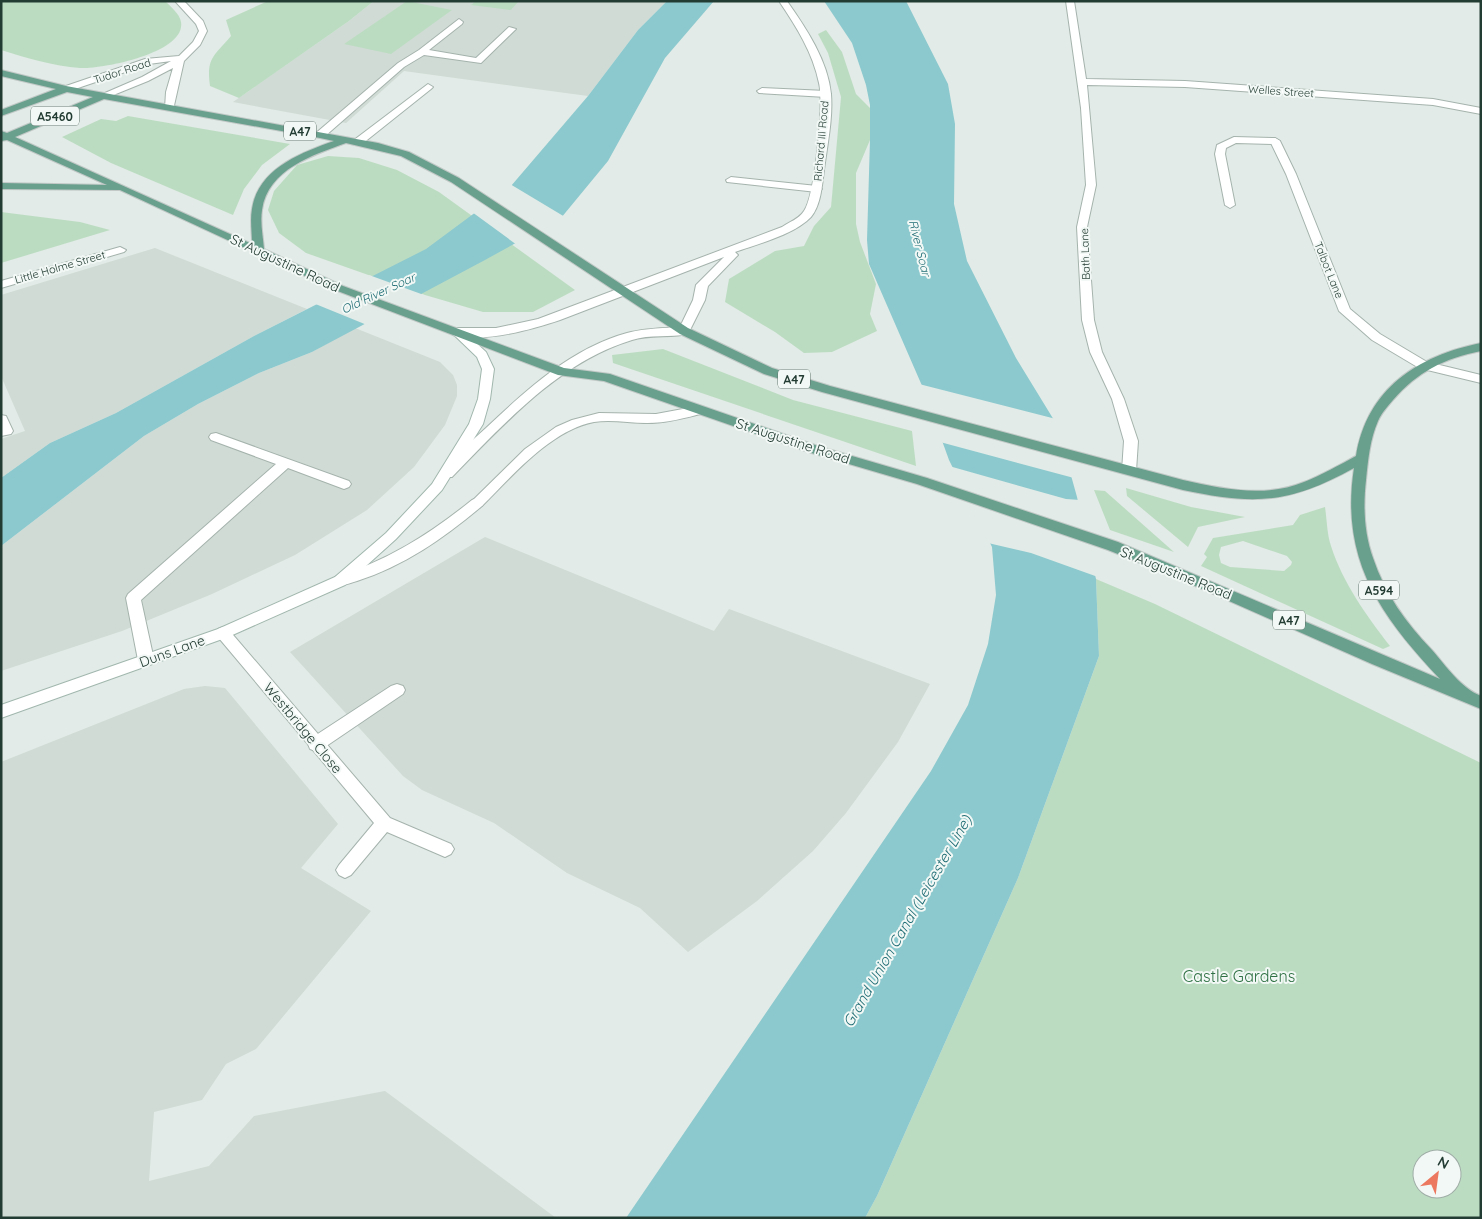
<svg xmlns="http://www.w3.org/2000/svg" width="1482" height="1219" font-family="Quicksand,sans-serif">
  <rect width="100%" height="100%" fill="#e2ebe7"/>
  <path fill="#d0dbd5" d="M374,1H667L638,30L588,96L404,71L346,123L233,102L349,21Z
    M155,248L307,309L254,336L116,413L50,443L1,478V439L25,431L1,376V295Z
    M355,328L440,362L453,375L457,385V396L445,425L414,467L367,510L295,555L212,594L122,631L1,671V546L144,436L198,404L259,373L312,352Z
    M485,537L714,631L729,609L930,684L898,742L846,813L813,851L757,901L688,952L640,908L567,873L494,823L422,790L403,776L290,652Z
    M205,686L225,688L338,824L301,868L371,911L256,1049L226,1064L202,1100L154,1112L149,1181L209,1166L254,1116L385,1091L556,1218H1V762L184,689Z"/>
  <path fill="#bcdcc2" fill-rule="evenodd" d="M1,1H165C170,6 180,14 181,22C186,53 102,69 80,68C53,66 27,58 1,50Z
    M268,1H374L349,21L239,98L210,86C206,58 214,56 231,36L226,20Z
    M407,1L452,10L391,54L344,44Z
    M476,1H519L511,10L471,5Z
    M826,30L842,52L856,94L870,108V140L856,173V224L860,242L876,284L870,314L877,331L832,352L804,353L775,332L725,302L729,279L775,251L804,246L814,226L831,207L841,97L828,53L818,34Z
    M128,116L290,144L262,165L244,189L233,215L111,163L62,137L101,119L116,121Z
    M328,156L359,158L397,170L439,192L575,290L533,312H483L425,295L306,253L279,233L268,210L274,191L297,165Z
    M1,212L80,222L110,230L1,263Z
    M663,349L793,400L912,431L916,466L613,363L612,355Z
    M1126,488L1191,507L1245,517L1198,527L1188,547L1127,496Z
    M1094,490L1105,491L1174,552L1110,530Z
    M1325,507C1327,520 1327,534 1331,546C1343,583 1366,615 1390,646L1383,649L1201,566L1207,557L1204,554L1213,538L1293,525L1300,515ZM1243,541L1287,556L1292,562L1291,565L1284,571L1230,567L1221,563L1219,555L1221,547Z
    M1096,579L1155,604L1481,763V1218H865L877,1196L1018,878L1099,656ZM1422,1159H1452V1189H1422Z"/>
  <path fill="#8cc9ce" d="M667,1H714L665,58L608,161L561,218L485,260L312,352L259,373L198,404L144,436L1,546V478L50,443L116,413L254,336L426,249L511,186L588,96L638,30Z
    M824,1H906L948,84L955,124L954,204L967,261L1016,358L1057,425L1077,497L1096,579L1099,656L1018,878L877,1196L865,1218H626L931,771L968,705L988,644L996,595L992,547L949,460L923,388L869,264L867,240L870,140V105L866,85L852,43Z"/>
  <path fill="#e2ebe7" d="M510,184L565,217L517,245L472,212Z
    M369,275L424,295L367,325L313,303Z
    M919,384L1056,419L1074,478L940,442Z
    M949,466L1066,499L1080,500L1098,577L1031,553L988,543Z"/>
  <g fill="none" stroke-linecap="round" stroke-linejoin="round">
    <defs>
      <path id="lane" d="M459,19L463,22L462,24L429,50L476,58L509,27L516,29L481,63L424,55L404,67L324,137H316V133L398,63L419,50Z
        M428,84L433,87L431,89L362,144H354V140Z
        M762,88L826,91L831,94L826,97L759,93L757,91Z
        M1234,137L1275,138L1280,141L1275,144L1236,143L1226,148L1225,154L1235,205L1230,208L1225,205L1215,154L1217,145Z
        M731,177L817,186L822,189L817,192L727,182L726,180Z
        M684,327L688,328L690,331L688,334C670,338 650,334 632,340C559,362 503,425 452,477H442L440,474C451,457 471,442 486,428C526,390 572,348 627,333C646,328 665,328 684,327Z
        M1423,361L1481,375V383L1419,368L1417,365Z
        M699,406L704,407L705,410L704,413C686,418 666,423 647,423C629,423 611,419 594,422C551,430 511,477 482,506H472L470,503L525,449L556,427L572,420L599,413L656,414Z
        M216,433L349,481L351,484L349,487L344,489L288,468L141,600L154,660L151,664L146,666L141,664L138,660L126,598L128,594L276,464L211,440L209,437L211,434Z
        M397,684L403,686L405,690L403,694L322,749L316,751L310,749L308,744L310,739L391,686Z"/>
      <path id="street" d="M175,1H184L203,21L207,31L200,45L184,61L173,110H167L165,108L166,92L173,68L148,81L106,98L103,99L98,96L142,77L171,61L149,64L69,91H63V87L145,59L179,56L193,42L199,31L196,24Z
        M779,1H787C806,28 828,61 831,94C833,119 827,146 824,170C822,185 821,205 811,217C794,235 757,244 735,252L738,255L736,257L708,286L705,300L688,334L684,335L678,331L693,300L696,285L724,257L560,320C530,330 485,343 453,335L451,332L453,329L457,328H496L538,319L782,227C789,222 799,219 804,211C815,196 824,103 819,83C813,53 796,26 779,1Z
        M1066,1H1074L1086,79L1185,81L1433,99L1481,108V114L1433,105L1185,87L1087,85L1096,185L1087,227L1094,320L1102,352L1124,399L1138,441L1136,471L1134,474H1124L1122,471L1124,441L1112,399L1090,352L1082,320L1077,227L1086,185L1081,108Z
        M1275,138L1280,141L1296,174L1350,309L1380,334L1427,362L1429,365L1427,368H1419L1372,340L1339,311L1286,174L1270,141Z
        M120,247L126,250L124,252L1,288V281Z
        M1,415L6,416L13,431L11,434L1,436Z
        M477,498L482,500L484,503L482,506C444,538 404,566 357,581C349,583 342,587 335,585L333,581L335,577C387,561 430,534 472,500Z
        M223,627L228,629L390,818L451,844L454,849L451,854L445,857L387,832L351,875L345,878L339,875L336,870L339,865L374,823L218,637L215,633L218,629Z"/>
      <path id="secondary" d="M457,328L461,329L486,352L494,369L490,399L483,424L442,490L396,539L345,585L228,637L1,718V705L218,629L335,577L386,533L432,484L469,424L478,399L482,369L477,357L451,332Z"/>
      <path id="primary" d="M1,70L66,86L378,143L409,152L459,178L688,328L772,368L830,386L1183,480C1223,489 1265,498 1304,482C1322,475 1339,465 1356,456C1367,389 1417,356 1481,343V351C1445,358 1417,372 1393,400C1388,406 1382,412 1378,421C1370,439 1368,460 1366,480C1363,506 1364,533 1373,558C1385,594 1406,623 1432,650C1446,666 1461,688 1481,696V709L1372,664L1177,578L1108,550L917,484L808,452L604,381L558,375L335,290L120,190L1,189V183L107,185L7,140L1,141V131L7,133L93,97L67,92L1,116V110L56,89L1,76ZM104,99L320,138L334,141C300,153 258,169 252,209C250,220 252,232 252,244L15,137ZM346,143L401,156L451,182L680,334L764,374L822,392L1183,490C1255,505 1289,504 1354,468C1340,560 1380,615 1440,679L1118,542L927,478L818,446L610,374L564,368L343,286L264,249C263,236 260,223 262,210C268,169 313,155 346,143Z"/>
    </defs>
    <use href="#lane" stroke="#a5b3ad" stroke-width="2"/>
    <use href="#street" stroke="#a5b3ad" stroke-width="2"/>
    <use href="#secondary" stroke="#a1b7ae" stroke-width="2"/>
    <use href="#primary" stroke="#c1c8c6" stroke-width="2"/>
    <use href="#lane" fill="#fff" fill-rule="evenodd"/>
    <use href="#street" fill="#fff" fill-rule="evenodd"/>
    <use href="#secondary" fill="#fff" fill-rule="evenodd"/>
    <use href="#primary" fill="#689f8d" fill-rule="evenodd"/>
  </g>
  <g text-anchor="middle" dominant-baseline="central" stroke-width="4" stroke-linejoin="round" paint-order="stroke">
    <g font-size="11" fill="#233c33" stroke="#f2f8f5">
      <text transform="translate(122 71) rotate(-18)">Tudor Road</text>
      <text transform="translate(1281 91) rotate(4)">Welles Street</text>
      <text transform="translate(821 141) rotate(-85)">Richard III Road</text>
      <text transform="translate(1085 254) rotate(-92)">Bath Lane</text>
      <text transform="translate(60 267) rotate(-16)">Little Holme Street</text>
      <text transform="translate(1329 270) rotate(68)">Talbot Lane</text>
    </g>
    <g fill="#f2f8f5" stroke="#61746d" stroke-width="1">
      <rect x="31" y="106.5" width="48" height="19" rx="4"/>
      <rect x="284" y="121.5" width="32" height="19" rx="4"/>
      <rect x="778" y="369.5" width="32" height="19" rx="4"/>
      <rect x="1359" y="580.5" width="40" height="19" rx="4"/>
      <rect x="1273" y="610.5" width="32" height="19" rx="4"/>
    </g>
    <g font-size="12" font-weight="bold" fill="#233c33">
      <text x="55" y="116">A5460</text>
      <text x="300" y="131">A47</text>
      <text x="794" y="379">A47</text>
      <text x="1379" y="590">A594</text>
      <text x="1289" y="620">A47</text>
    </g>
    <g font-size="12" font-style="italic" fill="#1f6d75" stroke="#f2f8f5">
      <text transform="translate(920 248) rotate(76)">River Soar</text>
      <text transform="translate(378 293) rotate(-25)">Old River Soar</text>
    </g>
    <g font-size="14" fill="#233c33" stroke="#f2f8f5">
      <text transform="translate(285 263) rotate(25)">St Augustine Road</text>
      <text transform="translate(793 441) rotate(18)">St Augustine Road</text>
      <text transform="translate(1176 573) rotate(22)">St Augustine Road</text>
      <text transform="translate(172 651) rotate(-20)">Duns Lane</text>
      <text transform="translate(303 728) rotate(50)">Westbridge Close</text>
    </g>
    <g font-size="15" font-style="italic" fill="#1f6d75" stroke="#f2f8f5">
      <text transform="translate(907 921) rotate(-60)">Grand Union Canal (Leicester Line)</text>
    </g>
    <g font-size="16" fill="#2f7144" stroke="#f2f8f5">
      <text x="1239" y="976">Castle Gardens</text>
    </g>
  </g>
  <rect width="1482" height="1219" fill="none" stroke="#233c33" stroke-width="5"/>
  <g transform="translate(1437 1174) rotate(29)"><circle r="24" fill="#f2f8f5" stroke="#9fada7"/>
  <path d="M0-4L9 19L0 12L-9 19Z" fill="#ec7860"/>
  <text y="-8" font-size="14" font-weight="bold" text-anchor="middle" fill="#233c33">N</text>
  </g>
</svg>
